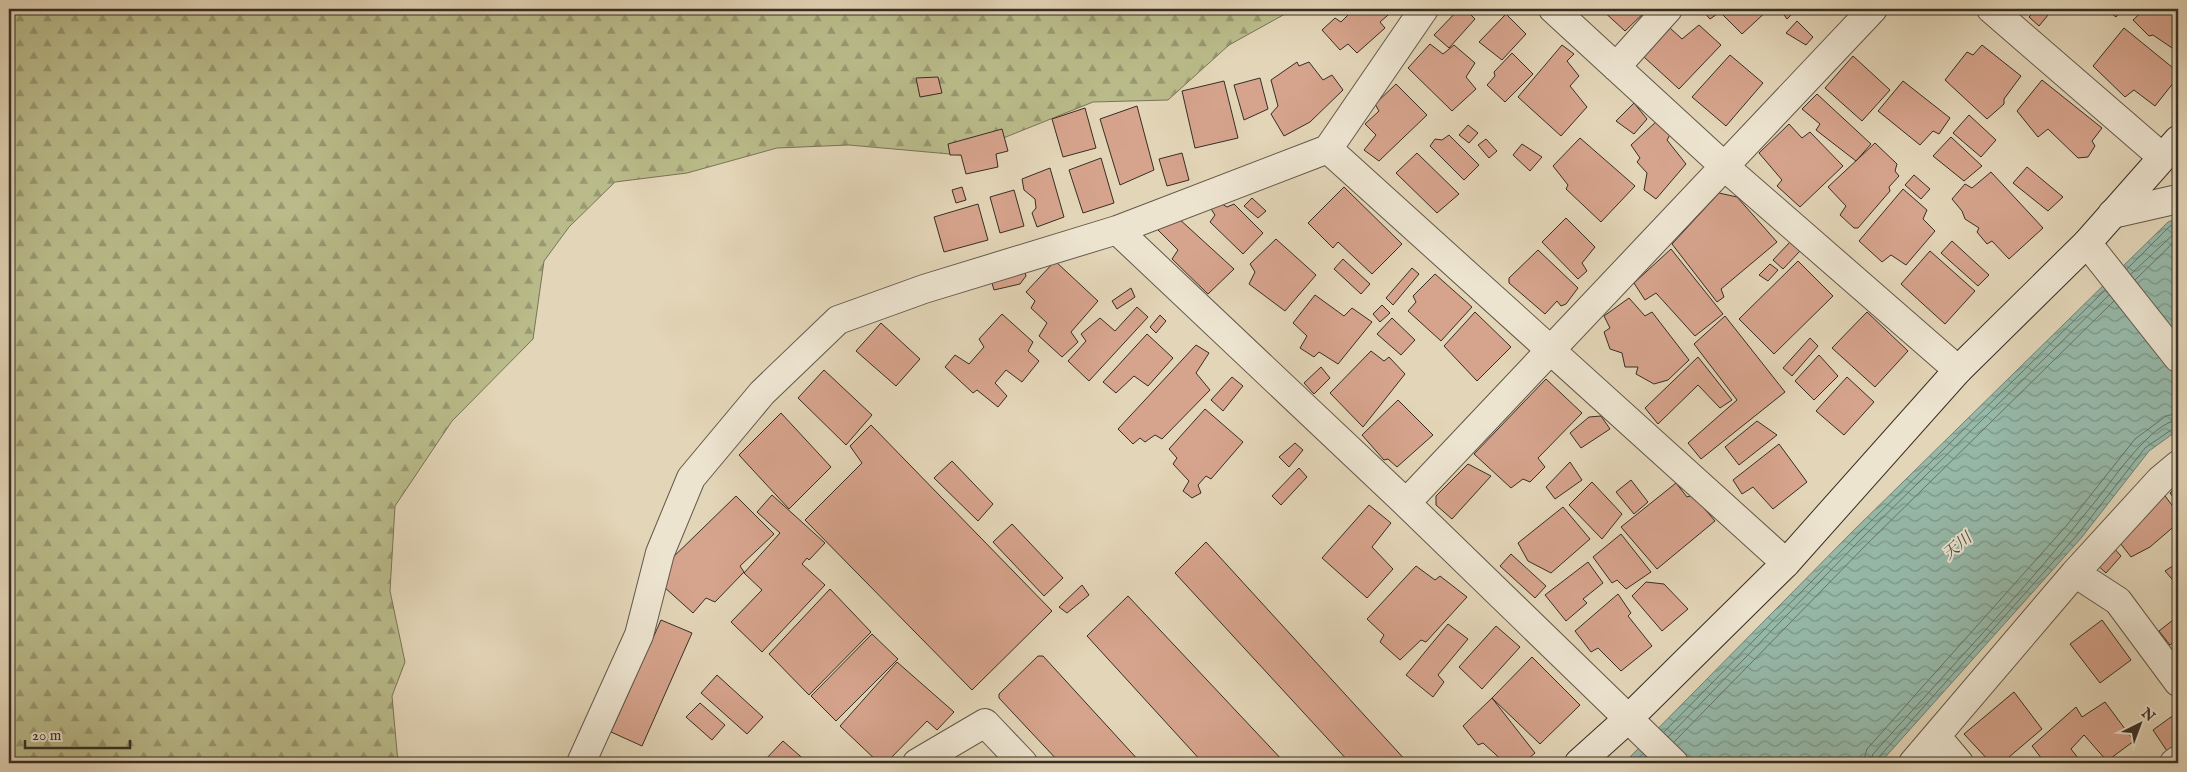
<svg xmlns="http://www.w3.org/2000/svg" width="2187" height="772" font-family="'IM FELL English','Noto Serif JP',serif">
  <defs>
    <pattern id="forest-firs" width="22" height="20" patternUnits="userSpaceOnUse" patternTransform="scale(1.25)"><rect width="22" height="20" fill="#babb8a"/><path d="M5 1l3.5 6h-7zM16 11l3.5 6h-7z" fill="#989871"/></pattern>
    <pattern id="water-waves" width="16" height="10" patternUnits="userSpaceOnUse" patternTransform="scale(1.25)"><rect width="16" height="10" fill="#96b9a9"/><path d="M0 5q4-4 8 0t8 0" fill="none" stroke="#7b9789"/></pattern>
  </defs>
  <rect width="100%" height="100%" fill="#e3d5b7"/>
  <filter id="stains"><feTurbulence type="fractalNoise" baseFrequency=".004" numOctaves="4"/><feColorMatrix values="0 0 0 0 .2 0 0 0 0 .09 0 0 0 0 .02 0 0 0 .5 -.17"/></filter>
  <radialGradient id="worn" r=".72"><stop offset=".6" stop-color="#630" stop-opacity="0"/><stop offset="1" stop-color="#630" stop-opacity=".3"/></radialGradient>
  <path fill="url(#forest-firs)" stroke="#787458" d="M9,9H1294L1229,45L1168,100L1093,102L961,155L849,145L777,148L687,173L615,182L569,227L544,261L533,339L452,421L395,506L390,591L405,662L392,696L398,763H9Z"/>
  <path fill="url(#water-waves)" stroke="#708174" d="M2178,218V430L2149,451L2082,537L1880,763H1624L1852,532L2168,222Z"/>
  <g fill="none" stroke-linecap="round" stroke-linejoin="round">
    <path stroke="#667467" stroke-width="1" d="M2127,269L2170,226L2178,223
      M2131,274L2178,230
      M2135,280L2178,238
      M1664,732L1856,536L2105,290
      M1668,737L1860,540L2109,295
      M1674,742L1865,546L2114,301
      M1863,763L1867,749L2067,525L2135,439L2166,416L2178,413
      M1870,763L1873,754C1949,669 2028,587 2098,498C2114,478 2152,422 2178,420
      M1876,763L1878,758L2078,534L2145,448L2174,428L2178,427"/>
  </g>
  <path fill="#d6a38c" stroke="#372e25" d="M1354,9H1395L1380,22L1385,28L1357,53L1348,44L1340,50L1322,30L1335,18L1341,22Z
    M1459,9H1465L1475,19L1449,48L1434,35Z
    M1601,9H1648L1625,31Z
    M1701,9H1769L1742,34L1720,12L1710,19Z
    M1780,9H1797L1787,19Z
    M2037,9H2053L2039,26L2029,17Z
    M2105,9H2123L2116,17Z
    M2145,9H2178V52L2153,35L2149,36L2133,20Z
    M1506,14L1526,34L1502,60L1479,42Z
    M1797,21L1813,37L1806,45L1786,33Z
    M1699,25L1721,45L1679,89L1644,57L1670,28L1682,39Z
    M2124,28L2178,72V77L2155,106L2134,90L2125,97L2093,66Z
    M1430,44L1443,54L1454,45L1475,63L1466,77L1476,89L1452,111L1408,68Z
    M1562,45L1574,54L1567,61L1579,76L1570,86L1587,107L1561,136L1518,97Z
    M1982,45L2021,76L2004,99V104L1987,119L1945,80L1967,52L1973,55Z
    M1512,53L1533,74L1505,102L1487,85L1495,76L1494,72Z
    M1730,55L1763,83L1726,126L1692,97Z
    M1853,56L1890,90L1862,121L1825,88Z
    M1297,62L1299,66L1309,62L1323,80L1332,75L1343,90L1310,122L1284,136L1271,114L1278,106L1271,80Z
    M938,77L942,93L920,97L916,78Z
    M1260,78L1268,109L1244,120L1234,85Z
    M2042,80L2102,128L2092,141L2095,146L2088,157L2078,158L2048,129L2038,137L2017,111Z
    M1224,81L1238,138L1195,148L1182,91Z
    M1903,81L1950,118L1939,134L1933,131L1920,145L1878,111Z
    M1396,84L1427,115L1379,161L1364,150L1376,135L1365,124L1379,111L1375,104Z
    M1817,94L1871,144L1856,161L1816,130L1820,124L1802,109Z
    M1634,103L1647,119L1634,134L1616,121Z
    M1137,106L1154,170L1120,185L1100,119Z
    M1085,108L1096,148L1063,157L1052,119Z
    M1969,115L1996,140L1981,157L1953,133Z
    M1657,121L1671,133L1667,140L1686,164L1656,199L1644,190L1647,173L1637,162L1640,158L1631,145Z
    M1789,124L1802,138L1810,132L1843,166L1800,207L1777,186L1782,180L1759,153Z
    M1468,125L1478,133L1469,143L1459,135Z
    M1002,129L1008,151L996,154L998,167L966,174L961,155H950L948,144Z
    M1449,135L1479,165L1464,180L1430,146L1435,139L1442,140Z
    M1951,137L1982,166L1964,181L1933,156Z
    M1580,138L1635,186L1601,222L1566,189L1568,185L1553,166Z
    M1486,139L1497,151L1489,158L1478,145Z
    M1875,143L1897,164L1895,171L1899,176L1889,187L1890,191L1858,228H1854L1840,215L1846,206L1828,187Z
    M1522,144L1542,157L1530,171L1513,155Z
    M1182,153L1189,180L1167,186L1159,159Z
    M1417,153L1459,194L1437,213L1396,173Z
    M1101,158L1114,203L1083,213L1069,170Z
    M2027,167L2063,197L2048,211L2013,183Z
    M1050,168L1064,217L1037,227L1032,213L1036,208L1035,199L1024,190L1022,179Z
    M1991,172L2043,228L2009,259L1992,241L1987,244L1977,232L1979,228L1965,219L1962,211L1952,199L1965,184L1972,188Z
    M1914,175L1930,189L1921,199L1905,185Z
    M962,187L966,200L956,203L952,190Z
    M1344,187L1402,244L1372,274L1338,242L1333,248L1308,223Z
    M1903,189L1927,210L1923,219L1935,231L1906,265L1891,255L1882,262L1859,241Z
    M1014,190L1024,226L1000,233L990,197Z
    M1719,193L1737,197L1777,242L1721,289L1724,297L1717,302L1672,244Z
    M1252,198L1266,211L1258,218L1244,206Z
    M1219,202L1227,207L1234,204L1263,233L1243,254L1210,222L1215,215L1211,209Z
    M978,204L988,240L944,252L934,217Z
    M1177,217L1234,269L1208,294L1172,259L1178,250L1156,228Z
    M1566,218L1595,247L1582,263L1587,271L1578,279L1542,242Z
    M1276,239L1316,275L1285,311L1249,284L1255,272L1250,264Z
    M1952,241L1989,275L1978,286L1941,253Z
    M1790,242L1800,251L1783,269L1773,260Z
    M1671,249L1723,314L1695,336L1656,293L1645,300L1634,283Z
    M1538,250L1578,288L1566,304L1561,306L1557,301L1545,314L1509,283V278Z
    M1930,251L1975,291L1945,324L1901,284Z
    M1343,259L1370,284L1361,294L1334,269Z
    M1055,261L1098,301L1071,332L1078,342L1062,357L1039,336L1047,323L1031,308L1035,301L1026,292Z
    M1798,261L1833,296L1774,354L1739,319Z
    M1770,264L1778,270L1768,281L1759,275Z
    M1023,266L1026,276L1020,284L994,290L990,276Z
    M1412,268L1419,274L1393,305L1386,298Z
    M1435,274L1472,307L1441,341L1408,311L1416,302L1413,296Z
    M1131,288L1135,297L1117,309L1112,301Z
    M1315,295L1344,316L1352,308L1372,322L1338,364L1319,352L1314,357L1300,348L1307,336L1293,323Z
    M1629,298L1645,316L1652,312L1689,360L1668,380L1654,384L1636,374L1638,367H1625L1622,353L1610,349L1604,332L1610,328L1604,316Z
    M1382,305L1390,313L1380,322L1373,314Z
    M1137,307L1148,317L1089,381L1068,361L1086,341L1081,334L1100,318L1115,331Z
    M1475,312L1511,347L1477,381L1444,346Z
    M1867,312L1908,351L1875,387L1832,348Z
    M1002,314L1033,342L1028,351L1039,361L1022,382L1006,370L995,383L1007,396L998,407L977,390L973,393L945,367L955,355L969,364L984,347L979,339Z
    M1160,315L1166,321L1156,333L1150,327Z
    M1725,316L1785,392L1701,459L1688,443L1737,400L1694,344Z
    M1392,318L1415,340L1401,355L1377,334Z
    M881,323L920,359L896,386L856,351Z
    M1147,334L1173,358L1148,386L1134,376L1116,393L1103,382Z
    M1810,338L1818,346L1792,376L1783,368Z
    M1196,345L1209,353L1196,373L1210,390L1162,439L1155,435L1145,442L1140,438L1133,444L1118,429Z
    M1371,351L1384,361L1389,357L1405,374L1363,427L1330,393Z
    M1819,355L1838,376L1814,400L1795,381Z
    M1698,357L1732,400L1720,408L1698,385L1658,424L1645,408Z
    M1321,367L1330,378L1314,394L1304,383Z
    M824,370L872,415L846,445L798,398Z
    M1232,377L1243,386L1223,411L1211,400Z
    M1847,377L1874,402L1844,435L1816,411Z
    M1546,379L1582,413L1538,458L1545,467L1530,482L1523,479L1511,488L1474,454Z
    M1398,400L1433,435L1397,467L1388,459L1384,460L1362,435Z
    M1205,409L1243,442L1211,479L1206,476L1198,485L1201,493L1192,498L1183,491L1189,481L1173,464L1177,458L1169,449Z
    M781,413L831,467L789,509L739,455Z
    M1601,416L1610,429L1581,448L1570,433L1589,417Z
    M1757,421L1777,435L1739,465L1725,447Z
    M871,425L1052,611L972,690L805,520L862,463L850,446Z
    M1295,443L1303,450L1289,467L1279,457Z
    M1779,444L1807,482L1773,509L1753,487L1742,494L1733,480Z
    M952,461L993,504L978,521L934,478Z
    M1570,462L1582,480L1555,499L1546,487Z
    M1468,464L1491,476L1452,519L1436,505V496Z
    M1299,468L1307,477L1281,505L1272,496Z
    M1631,480L1648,502L1634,514L1616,492Z
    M1592,482L1622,514L1602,539L1569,505Z
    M1676,483L1687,497L1693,495L1715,521L1657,569L1621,527Z
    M2178,486V504L2170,493Z
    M2162,492L2178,513V523L2150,547L2131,557L2120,543Z
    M772,495L825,543L809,560L807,558L802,564L825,585L762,652L731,622L762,590L744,573L780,533L757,512Z
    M736,496L774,534L740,566L744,572L715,602L706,598L693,613L663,586L666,564Z
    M1369,505L1391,523L1372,547L1393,569L1367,598L1322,558Z
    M1563,507L1590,539L1551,573L1528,561L1518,543Z
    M1012,524L1063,578L1044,596L993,542Z
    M1621,534L1651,572L1626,589L1617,580L1612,583L1593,557Z
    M1206,542L1408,763H1350L1175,573Z
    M2112,546L2121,556L2106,573L2095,563Z
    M1511,554L1546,586L1535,598L1500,566Z
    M1588,562L1603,583L1583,599L1587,603L1566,621L1545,595Z
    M2174,565L2178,571V586L2165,571Z
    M1416,566L1435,580L1440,576L1467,597L1426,642L1421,640L1400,660L1380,642L1384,635L1367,619Z
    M1646,582L1664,584L1688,609L1662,631L1632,596Z
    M1082,585L1089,595L1067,613L1059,607Z
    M830,589L871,632L809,695L769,654Z
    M1618,594L1631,613L1628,616L1652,646L1621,671L1598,648L1591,652L1575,631Z
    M1128,596L1285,763H1203L1087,636Z
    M2178,616V639L2170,645L2159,631Z
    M661,620L692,633L642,746L611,732Z
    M2102,620L2131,660L2100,683L2070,644Z
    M1448,624L1468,639L1438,675L1444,682L1433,697L1406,675Z
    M1496,626L1520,647L1482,689L1459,667Z
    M872,634L898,659L836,721L811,696Z
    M1038,656H1043L1141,763H1060L999,698V694Z
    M1532,657L1580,705L1540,744L1492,698Z
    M897,662L954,712L937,730L927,721L886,763H879L840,726Z
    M717,675L763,717L747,734L701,693Z
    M2014,692L2042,729L2002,763H1991L1964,734Z
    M1492,698L1535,753L1523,763H1505L1483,743L1478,745L1463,726Z
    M2105,702L2134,741L2107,761L2084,735L2071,749L2082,763H2045L2032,746L2076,707L2082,717Z
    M700,703L725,725L712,740L686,717Z
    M2178,712V751L2171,757L2153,730Z
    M783,741L808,763H766L764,761Z"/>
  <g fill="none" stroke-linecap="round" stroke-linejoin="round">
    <defs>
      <path id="street" d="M1553,9L1725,167L1958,370
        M1991,9L2162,157
        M1616,67L1668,9
        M1328,149L1786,563
        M2112,214L2178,199
        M1117,230L1406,503L1674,763
        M2087,243L2178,358
        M1406,503L1873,9
        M2075,573L2118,601L2178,682
        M1937,737L1959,763
        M581,763L639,635L660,553L691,478L762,393L838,320L924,289L1117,230L1328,149L1424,9
        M917,763L985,723L1023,763
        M1913,763L2075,573L2160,480L2178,465
        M2174,763L2178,760"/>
      <path id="secondary" d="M1579,763L1629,718L1786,563L1958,370L2087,243L2178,140"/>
    </defs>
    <use href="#street" stroke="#62584a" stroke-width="30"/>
    <use href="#secondary" stroke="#372e25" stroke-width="30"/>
    <use href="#street" stroke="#ede4d0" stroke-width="28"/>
    <use href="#secondary" stroke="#ede4d0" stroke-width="28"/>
  </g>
  <g text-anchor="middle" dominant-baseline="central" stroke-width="4" stroke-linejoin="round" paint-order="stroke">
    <g font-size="16" font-style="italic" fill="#4a4a3f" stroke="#ede4d0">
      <text transform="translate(1958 547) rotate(-40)">天川</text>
    </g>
  </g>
  <rect width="2187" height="772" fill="none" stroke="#e3d5b7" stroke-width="30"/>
  <rect x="10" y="10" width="2167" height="752" fill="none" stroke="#372e25" stroke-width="2.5"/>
  <rect x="15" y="15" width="2157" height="742" fill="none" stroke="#372e25"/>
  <g transform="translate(2140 724) rotate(42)" stroke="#ede4d0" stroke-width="4" paint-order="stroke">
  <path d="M0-4L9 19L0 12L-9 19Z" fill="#372e25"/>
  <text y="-8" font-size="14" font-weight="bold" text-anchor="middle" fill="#372e25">N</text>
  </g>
  <path d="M25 740v8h105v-8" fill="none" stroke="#372e25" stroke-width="2.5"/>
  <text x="32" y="740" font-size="15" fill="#372e25" stroke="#ede4d0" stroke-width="4" paint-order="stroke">20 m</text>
  <rect width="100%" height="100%" filter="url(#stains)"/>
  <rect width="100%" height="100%" fill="url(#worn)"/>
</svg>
